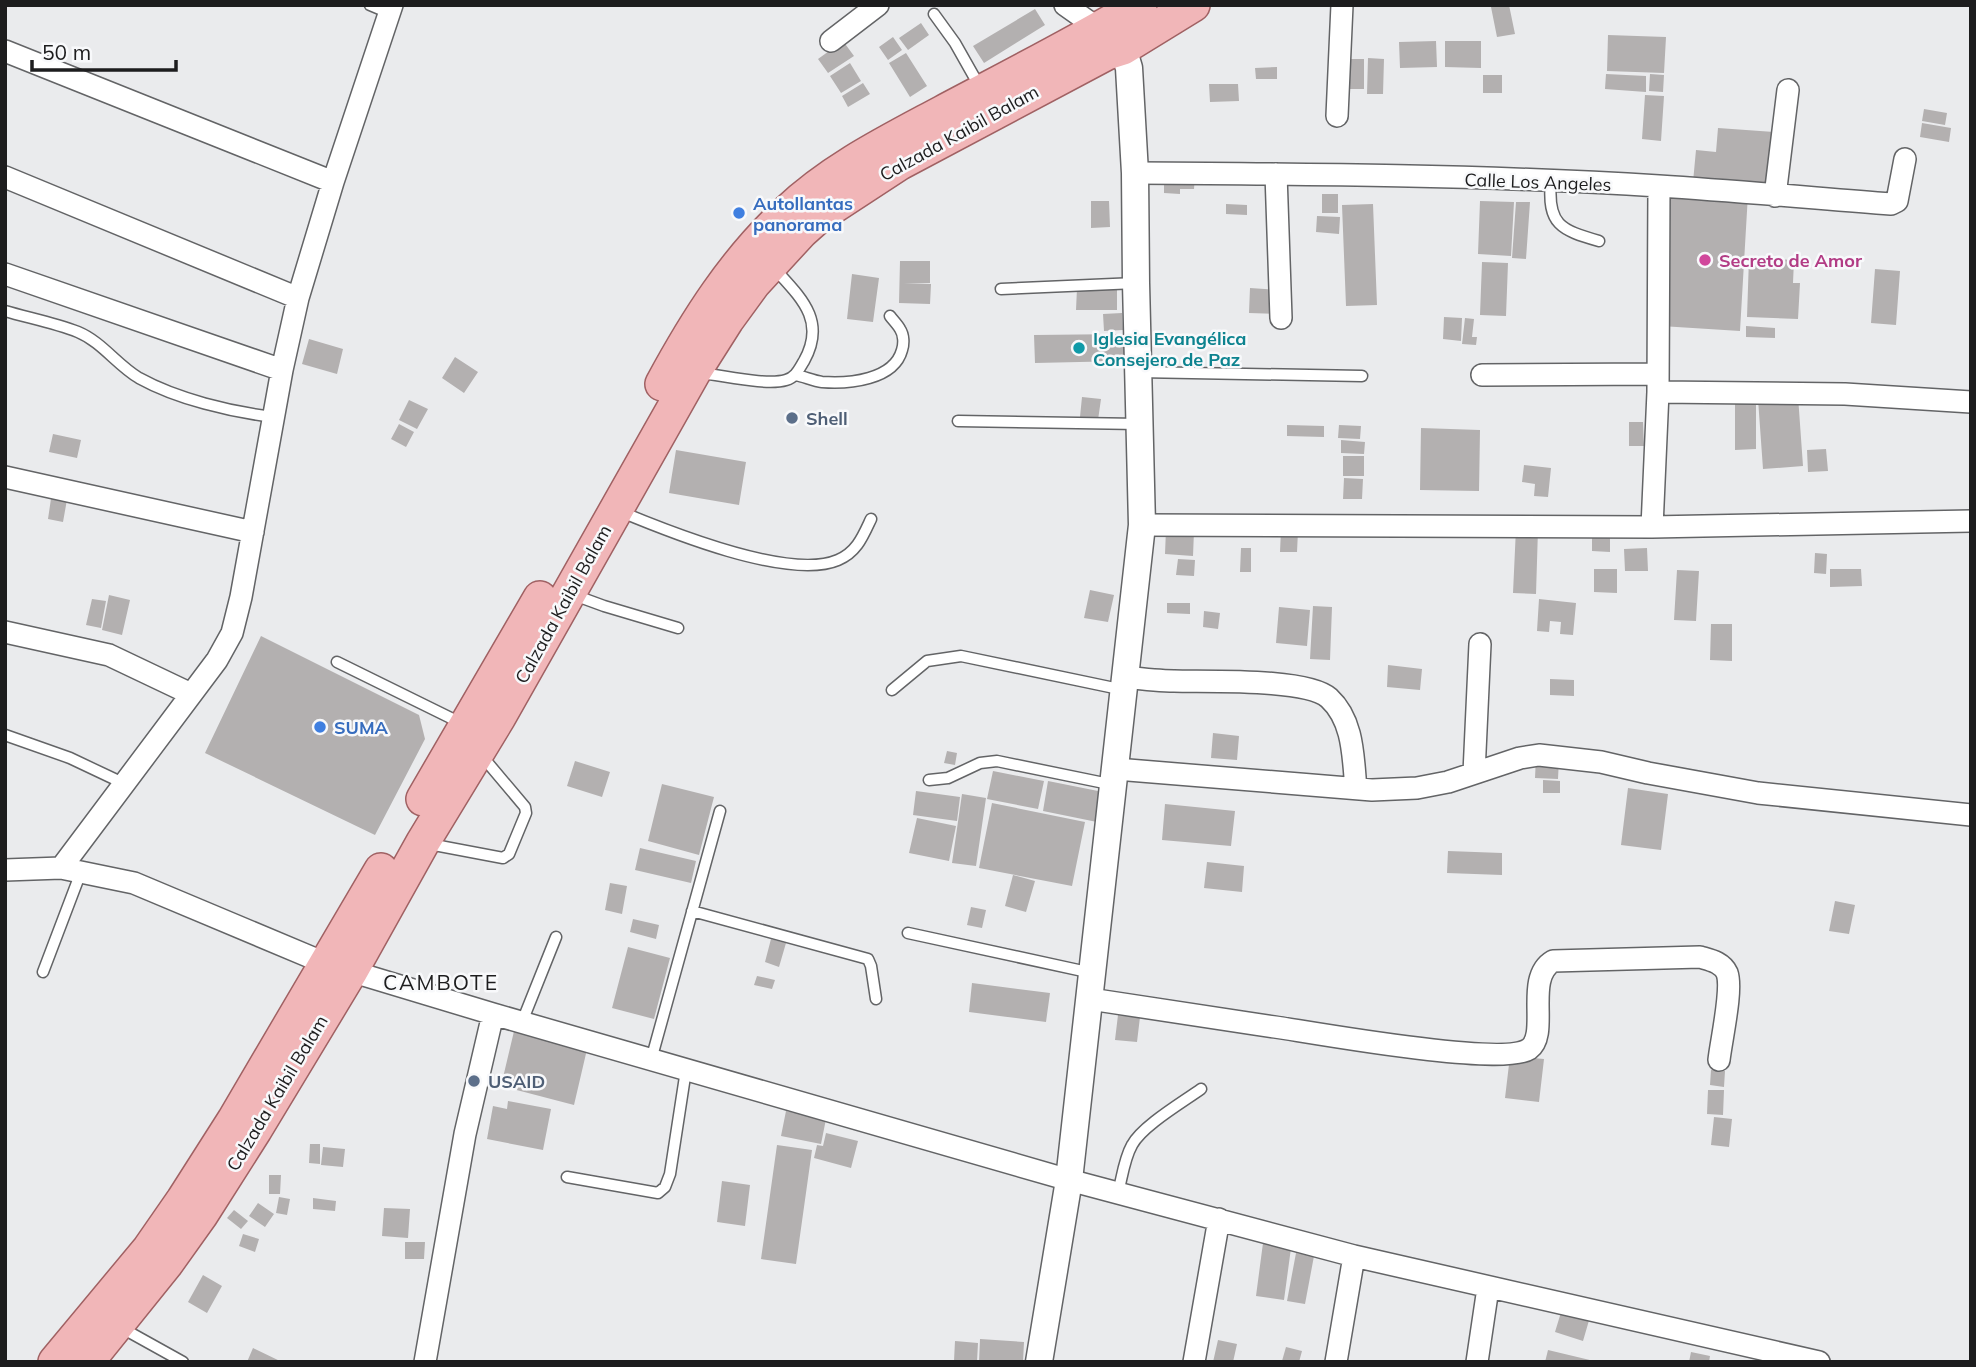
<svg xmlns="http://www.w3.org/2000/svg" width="1976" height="1367" font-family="Mulish,sans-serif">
  <rect width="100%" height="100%" fill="#eaebed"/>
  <path fill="#b3b0b0" d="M1502,5H1509L1515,34L1497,37L1491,7Z
    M1035,9L1045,25L984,63L973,46Z
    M921,23L929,35L908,50L899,38Z
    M1608,35L1666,37L1664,73L1607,71Z
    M893,37L902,50L888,60L879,47Z
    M843,41L854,56L828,73L818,59Z
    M1436,41L1437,67L1400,68L1399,42Z
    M1445,41H1481V68L1445,67Z
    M906,53L927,86L910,97L889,63Z
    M1368,58L1384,59L1383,94H1367Z
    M1345,59H1364V89H1346Z
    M850,63L861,81L841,93L830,76Z
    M1277,67V79H1256L1255,68Z
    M1606,74L1646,76V92L1605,89Z
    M1650,74L1664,75L1663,92L1649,91Z
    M1483,75H1502V93H1483Z
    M863,83L870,94L848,107L842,96Z
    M1209,84H1238L1239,101L1210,102Z
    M1645,95L1664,96L1661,141L1642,139Z
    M1924,109L1947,113L1945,125L1922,121Z
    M1922,123L1951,128L1949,142L1920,137Z
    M1718,128L1774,132L1770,188L1693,182L1696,150L1716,152Z
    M1164,174L1195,175L1194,189H1180V194L1164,193Z
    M1670,189L1748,194L1740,331L1661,326Z
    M1322,194H1338V213H1322Z
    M1091,201H1109L1110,227L1091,228Z
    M1480,201L1514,202L1511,256L1478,254Z
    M1516,202H1530L1526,259L1512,258Z
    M1226,204L1247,205V215L1226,214Z
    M1373,204L1377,305L1346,306L1342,205Z
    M1317,216L1340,217L1339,234L1316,232Z
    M1749,258L1794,260L1793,283H1800L1798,319L1747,317Z
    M900,261H930V283H904L931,284L930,304L899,303Z
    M1482,262L1508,263L1506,316L1480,315Z
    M1875,269L1900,271L1896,325L1871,323Z
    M852,274L879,278L873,322L847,319Z
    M1077,288L1117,289V310H1076Z
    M1250,288L1278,290L1277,314L1249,313Z
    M1122,313L1123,330L1104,331L1103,314Z
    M1444,317L1462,318L1461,341L1443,339Z
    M1465,318L1474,319L1472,337H1477L1476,345L1462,344Z
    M1746,326L1775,328V338L1746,337Z
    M1124,334V361L1035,363L1034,335Z
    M309,339L343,349L337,374L302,364Z
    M455,357L478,372L464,393L442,378Z
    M1735,396H1756V449L1735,450Z
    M1798,396L1803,466L1763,469L1758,399Z
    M1082,397L1101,399L1098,420L1080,417Z
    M409,400L428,409L417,429L399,420Z
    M1629,422H1643L1644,446H1629Z
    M399,424L414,432L406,447L391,439Z
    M1287,425L1324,426V437L1287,436Z
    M1339,425L1361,426L1360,439L1338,438Z
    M1421,428L1480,430L1479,491L1420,490Z
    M53,434L81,440L77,458L49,452Z
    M1341,440L1365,442L1364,454L1341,453Z
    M1826,449L1828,471L1808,472L1807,450Z
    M676,450L746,462L739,505L669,493Z
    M1343,456H1364V476H1343Z
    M1524,465L1551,468L1548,497L1534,496L1535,484L1522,482Z
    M1344,478L1363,479L1362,499H1343Z
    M52,492L68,494L63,522L48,519Z
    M1516,528L1538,529L1536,594L1513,593Z
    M1166,529L1194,531L1193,556L1165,554Z
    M1281,530L1298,531L1297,552H1280Z
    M1592,534L1610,535V552L1592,551Z
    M1241,548H1251V572H1240Z
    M1647,548L1648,571H1625L1624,549Z
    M1815,553L1827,554L1826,574L1814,573Z
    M1178,559L1195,560L1194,576L1176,575Z
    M1594,569H1617V593L1594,592Z
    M1830,569H1861L1862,586L1830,587Z
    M1677,570L1699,571L1696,621L1674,620Z
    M1090,590L1114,595L1108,622L1084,618Z
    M109,595L130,600L122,635L102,630Z
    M92,599L106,601L101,628L86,625Z
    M1539,599L1576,603L1573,635L1560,634L1561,622L1550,621L1549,632L1537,631Z
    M1167,603H1190V614L1167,613Z
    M1313,606L1332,607L1330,660L1310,659Z
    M1279,607L1310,610L1307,646L1276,643Z
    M1204,611L1220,613L1218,629L1203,627Z
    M1711,624H1732V661L1710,660Z
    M261,636L419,715L425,739L375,835L205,753Z
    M1388,665L1422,669L1420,690L1387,687Z
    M1550,679L1574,680V696L1550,695Z
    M1213,733L1239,736L1237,760L1211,758Z
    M947,751L957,753L955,765L944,763Z
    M1536,757L1559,759L1558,779L1535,778Z
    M575,761L610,772L602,797L567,786Z
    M993,771L1044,781L1038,809L987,799Z
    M1543,780L1560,781V793H1543Z
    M1048,781L1103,792L1097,822L1043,811Z
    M662,784L714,797L699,855L648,841Z
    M1628,788L1668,794L1661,850L1621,845Z
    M916,791L960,797L957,821L913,815Z
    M962,794L986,798L976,866L952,863Z
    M992,803L1085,822L1072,886L979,868Z
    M1165,804L1235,811L1231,846L1162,840Z
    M917,818L956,826L949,861L909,853Z
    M640,848L696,861L691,883L635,870Z
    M1448,851L1502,853V875L1447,873Z
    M1207,862L1244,866L1242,892L1204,888Z
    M1013,875L1035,881L1026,912L1005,906Z
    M610,883L627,886L622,914L605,910Z
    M1835,901L1855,905L1849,934L1829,931Z
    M971,907L986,910L982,928L967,925Z
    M633,919L659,925L656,939L630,932Z
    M771,939L786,943L779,967L765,962Z
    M628,947L670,958L654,1019L612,1008Z
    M757,976L775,980L772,989L754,985Z
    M972,983L1050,993L1046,1022L969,1012Z
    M1118,1015L1140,1017L1137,1042L1115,1040Z
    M515,1027L588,1045L574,1105L501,1086Z
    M1510,1056L1544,1059L1539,1102L1505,1098Z
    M1711,1070L1725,1071L1724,1087L1710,1085Z
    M1708,1090H1724L1723,1115L1707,1114Z
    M508,1101L551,1109L543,1150L487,1139L493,1106L507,1109Z
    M786,1111L826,1119L821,1144L781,1136Z
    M1714,1117L1732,1119L1729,1147L1711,1145Z
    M826,1133L858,1141L851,1168L814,1158L817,1145L823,1146Z
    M310,1144H320V1164L309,1163Z
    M777,1145L812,1150L796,1264L761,1259Z
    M323,1147L345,1149L343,1167L321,1165Z
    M269,1175H281L280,1194H269Z
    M722,1181L750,1185L745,1226L717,1222Z
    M279,1197L290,1199L287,1215L276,1213Z
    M313,1198L336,1201L335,1211L313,1209Z
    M258,1203L274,1214L265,1227L249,1216Z
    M384,1208L410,1209L408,1238L382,1236Z
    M234,1210L248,1221L241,1229L227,1218Z
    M243,1234L259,1239L255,1252L239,1246Z
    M405,1242H425L424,1259H405Z
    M1263,1243L1291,1248L1284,1300L1256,1296Z
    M1296,1253L1314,1256L1305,1304L1287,1301Z
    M203,1275L222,1286L207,1313L188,1302Z
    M1562,1309L1590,1317L1583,1341L1555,1332Z
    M980,1339L1024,1342L1023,1362H979Z
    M1218,1340L1237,1344L1233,1362H1213Z
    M955,1341L978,1343L977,1362L954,1361Z
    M1286,1347L1302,1351L1299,1362L1282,1361Z
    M253,1348L282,1362H247Z
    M1548,1350L1594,1361V1362H1545Z
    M1691,1352L1710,1356L1709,1362H1689Z"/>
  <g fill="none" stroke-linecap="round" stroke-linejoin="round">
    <defs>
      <path id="service" d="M370,5L389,13
        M934,14L955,43L981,89
        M1551,181C1547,225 1561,230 1599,241
        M1001,289L1136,283
        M5,311C29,318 55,323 78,332C102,342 117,365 139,378C177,399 231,412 274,417
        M1138,372L1362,376
        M700,373C722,375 766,386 786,380C796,377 799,369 804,361C827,320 800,297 774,268
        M796,375C805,377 814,381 822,382C849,384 894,380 902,350C904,344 904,335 900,329C898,325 893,320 890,316
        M958,421L1139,424
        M619,511C667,531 789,581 838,560C857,552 863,536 871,519
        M574,595L604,606L678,628
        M337,662L463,724
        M892,690L927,661L961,656L1124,690
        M5,735L70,758L125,784
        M929,780L948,778L980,763L997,761L1114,785
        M429,844L503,858L509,854L526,813L525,807L482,756
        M692,911L868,959L871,966L876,999
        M908,933L1092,973
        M43,972L81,872
        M522,1022L556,937
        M651,1060L720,811
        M567,1177L658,1193L665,1187L670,1174L686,1070
        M1118,1193C1122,1178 1124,1159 1132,1145C1142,1126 1183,1102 1201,1089
        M120,1327L183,1362"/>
      <path id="minor" d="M1065,5L1106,34
        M831,41L878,5
        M5,51L333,182
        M1337,116L1342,5
        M1135,173C1309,174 1486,175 1659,186C1736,191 1814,198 1891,204L1897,201L1905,159
        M1276,174L1281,318
        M5,177L298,298
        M1775,196L1788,90
        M5,274L282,370
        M1482,375L1658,374
        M1658,392L1845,394L1971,402
        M5,477L253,532
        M1142,525L1652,527L1971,521
        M1652,527L1658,392L1659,186
        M5,632L109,655L191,694
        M1126,677C1142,679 1158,681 1174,681C1206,682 1307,678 1329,698C1354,721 1353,758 1356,789
        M1116,769L1372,790L1417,788L1448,782L1520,758L1539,755L1601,762L1648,773L1758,793L1971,815
        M1474,773L1480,644
        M61,868L217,660L232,633L241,597L282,370L298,298L333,182L392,5
        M5,870L61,868L134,883L327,964L493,1014L1069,1180L1354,1256L1819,1362
        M1090,999C1151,1008 1213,1018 1275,1027C1315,1033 1502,1067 1529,1049C1550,1034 1524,978 1553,961L1700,957C1710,960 1722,962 1727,973C1733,989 1721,1041 1719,1060
        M425,1362L465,1134L493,1014
        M1194,1362L1219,1219
        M1336,1362L1354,1256
        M1477,1362L1488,1288"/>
      <path id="tertiary" d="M1039,1362L1069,1180L1142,525L1136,283L1135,173L1129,68L1123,48"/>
      <path id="primary" d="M662,384C696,321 734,261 787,212C832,169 889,141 943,112C1009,77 1076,43 1140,5
        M423,799L540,598
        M55,1362L149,1249L183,1200L234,1120L381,870
        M87,1362L166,1264L201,1215L255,1130L351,971L423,842L499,717L694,372L727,320L754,283L801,232L819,216L900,163L1107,53L1123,48L1193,5"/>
    </defs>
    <use href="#service" stroke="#636466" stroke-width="13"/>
    <use href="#minor" stroke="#636466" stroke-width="24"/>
    <use href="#tertiary" stroke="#636466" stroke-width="29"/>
    <use href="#primary" stroke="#a06163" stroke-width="36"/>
    <use href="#service" stroke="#fff" stroke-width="10"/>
    <use href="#minor" stroke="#fff" stroke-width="21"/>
    <use href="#tertiary" stroke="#fff" stroke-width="26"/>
    <use href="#primary" stroke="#f1b6b8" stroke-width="33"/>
  </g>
  <g fill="#3f7fe0" stroke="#f8f9fb" stroke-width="2.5">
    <circle cx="739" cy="213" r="7"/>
    <circle cx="320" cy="727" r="7"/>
  </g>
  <circle fill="#d1479c" stroke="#f8f9fb" stroke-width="2.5" cx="1705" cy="260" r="7"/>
  <circle fill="#0f9aa8" stroke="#f8f9fb" stroke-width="2.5" cx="1079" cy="348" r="7"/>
  <g fill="#5c6f8a" stroke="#f8f9fb" stroke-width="2.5">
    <circle cx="792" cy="418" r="7"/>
    <circle cx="474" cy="1081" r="7"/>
  </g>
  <g text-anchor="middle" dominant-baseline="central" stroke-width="5" stroke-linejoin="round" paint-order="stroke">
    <g font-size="18" fill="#1d1d1e" stroke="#f8f9fb">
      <text transform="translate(959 133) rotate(-29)">Calzada Kaibil Balam</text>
      <text transform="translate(1538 182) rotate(2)">Calle Los Angeles</text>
      <text transform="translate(563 604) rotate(-61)">Calzada Kaibil Balam</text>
      <text transform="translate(277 1093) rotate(-59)">Calzada Kaibil Balam</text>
    </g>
    <g font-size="18" font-weight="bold" fill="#366cbe" stroke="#f8f9fb" text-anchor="start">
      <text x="753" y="203">Autollantas<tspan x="753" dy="21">panorama</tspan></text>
      <text x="334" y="727">SUMA</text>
    </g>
    <g font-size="18" font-weight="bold" fill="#b23c85" stroke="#f8f9fb" text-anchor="start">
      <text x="1719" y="260">Secreto de Amor</text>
    </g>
    <g font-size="18" font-weight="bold" fill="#0d838f" stroke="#f8f9fb" text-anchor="start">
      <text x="1093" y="338">Iglesia Evangélica<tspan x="1093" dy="21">Consejero de Paz</tspan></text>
    </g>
    <g font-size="18" font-weight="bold" fill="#4e5e75" stroke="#f8f9fb" text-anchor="start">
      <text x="806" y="418">Shell</text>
      <text x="488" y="1081">USAID</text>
    </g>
    <g font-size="21" letter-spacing="2" fill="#1d1d1e" stroke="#f8f9fb">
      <text x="441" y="982">CAMBOTE</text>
    </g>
  </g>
  <rect width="1976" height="1367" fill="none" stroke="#1d1d1e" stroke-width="14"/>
  <path d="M32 60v10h144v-10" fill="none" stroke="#1d1d1e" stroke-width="3.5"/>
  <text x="42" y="60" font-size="21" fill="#1d1d1e" stroke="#f8f9fb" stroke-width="5" paint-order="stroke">50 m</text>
</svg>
